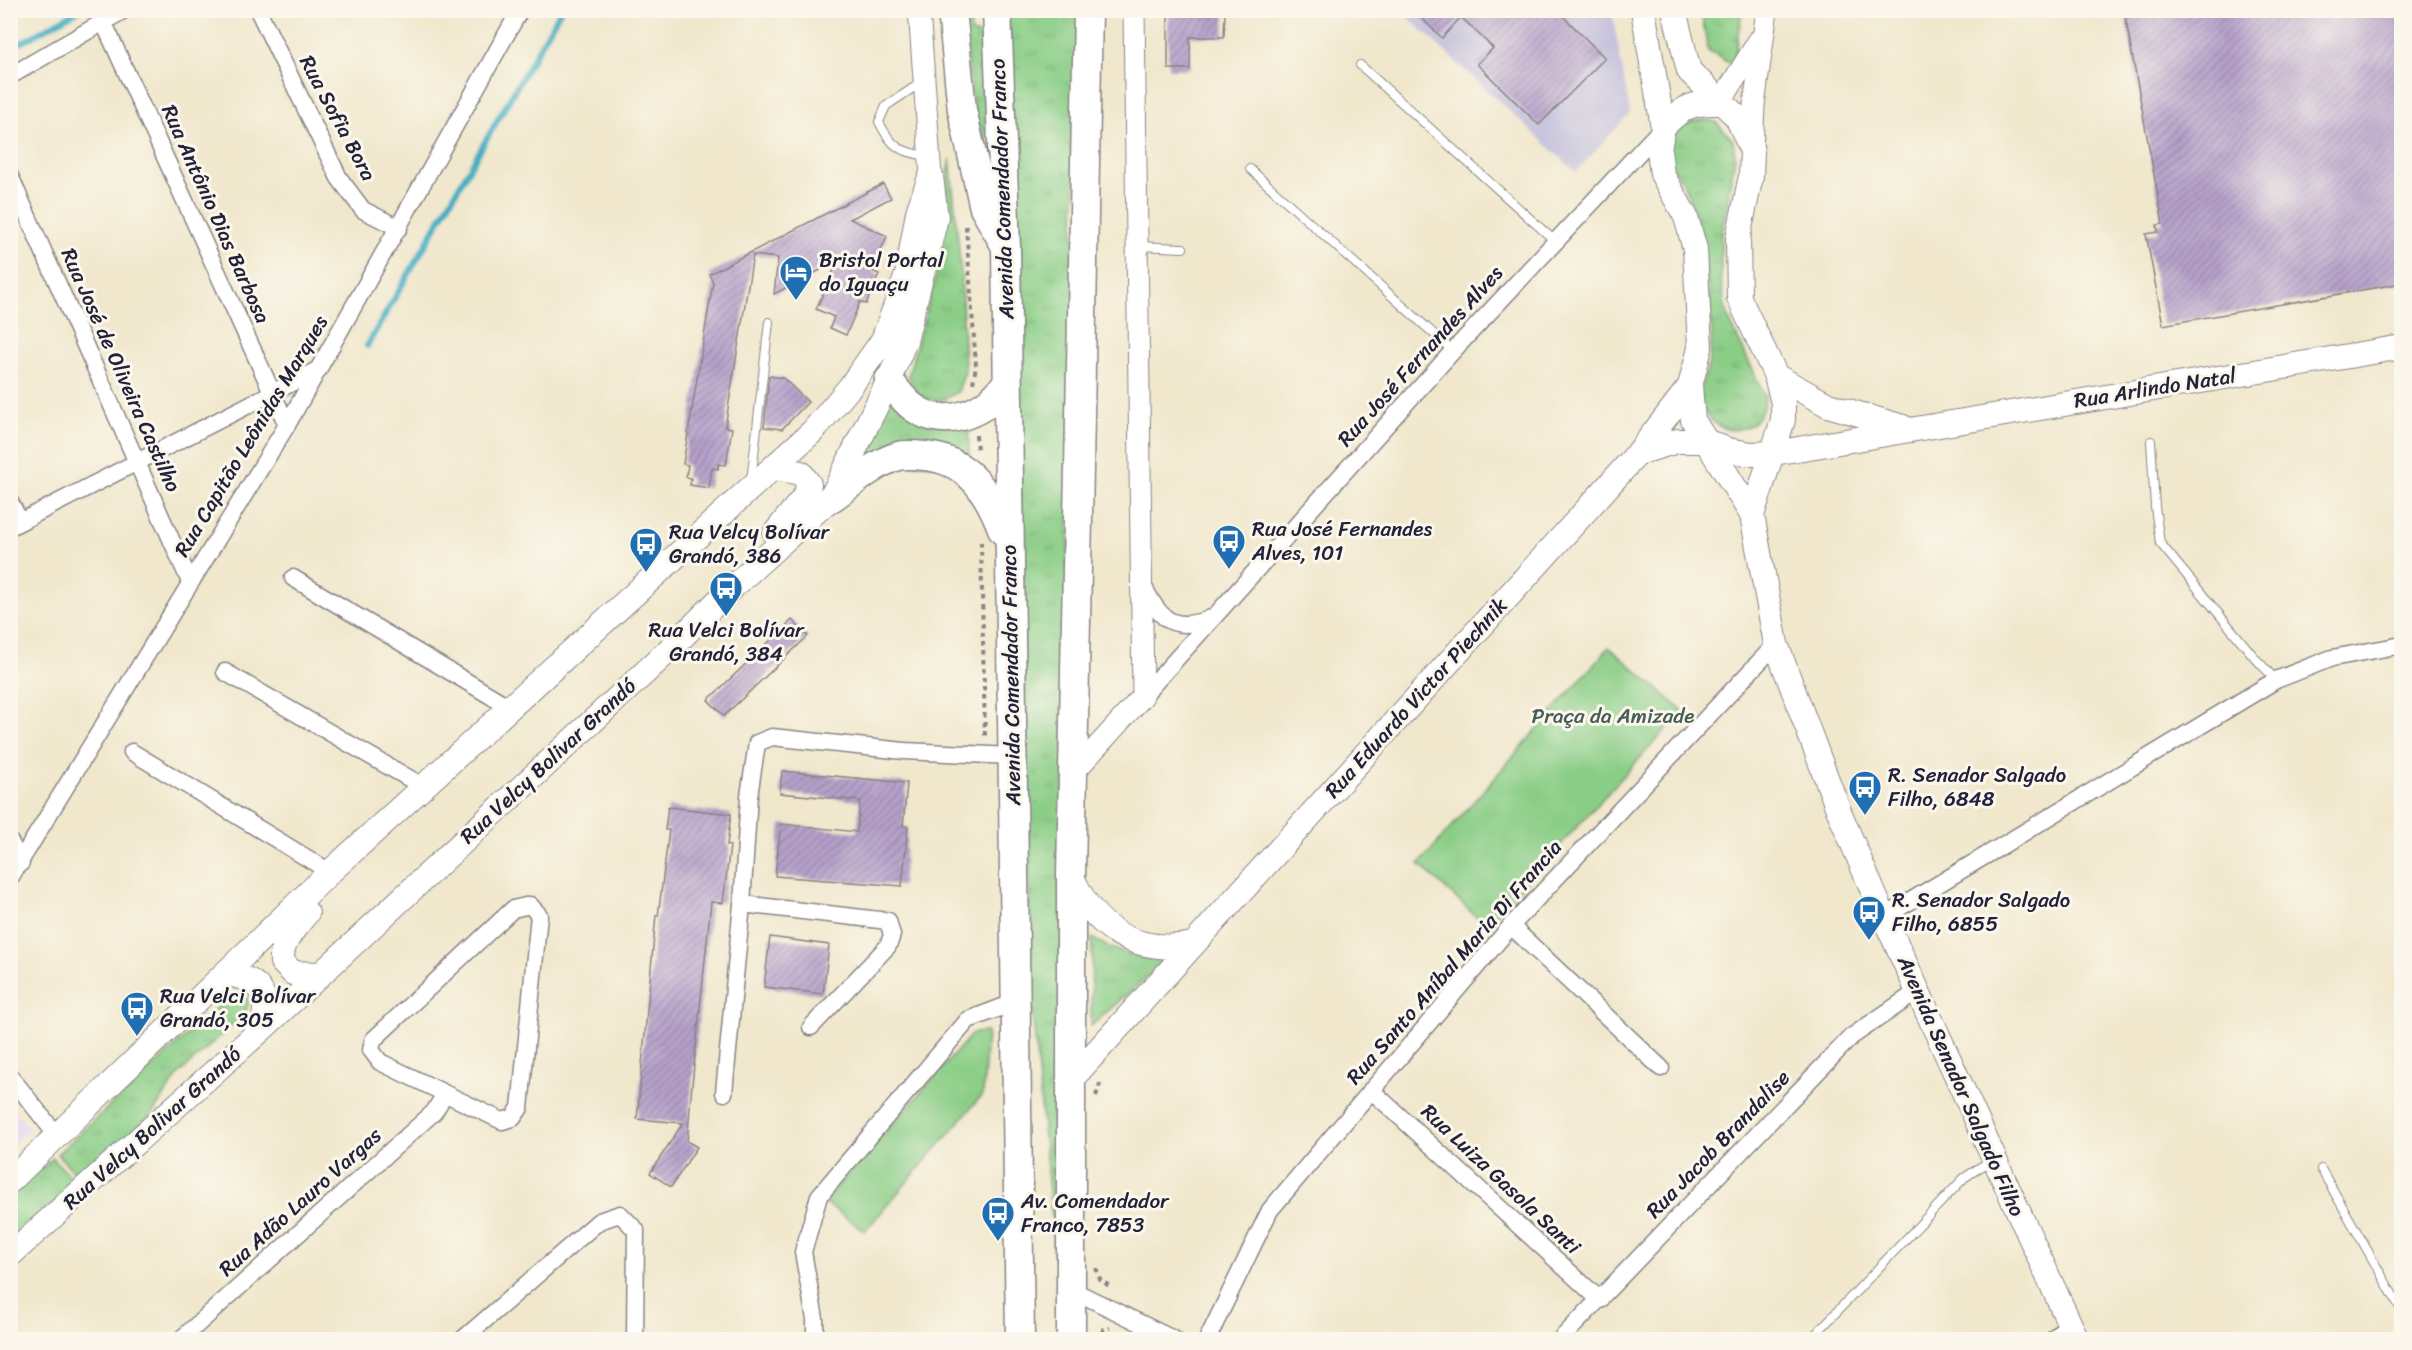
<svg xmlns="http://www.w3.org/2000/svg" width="2412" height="1350" font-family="Sriracha,sans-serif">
  <defs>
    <pattern id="grass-tufts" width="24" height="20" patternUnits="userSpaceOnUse" patternTransform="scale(1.5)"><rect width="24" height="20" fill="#8acd86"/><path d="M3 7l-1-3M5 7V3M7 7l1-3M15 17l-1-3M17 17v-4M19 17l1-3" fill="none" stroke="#77b075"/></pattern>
    <pattern id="building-hatch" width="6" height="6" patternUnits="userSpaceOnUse" patternTransform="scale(1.5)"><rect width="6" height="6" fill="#b6a0ca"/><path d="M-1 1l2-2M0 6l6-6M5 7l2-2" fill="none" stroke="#9482a5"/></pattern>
  </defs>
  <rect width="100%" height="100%" fill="#fbf7ec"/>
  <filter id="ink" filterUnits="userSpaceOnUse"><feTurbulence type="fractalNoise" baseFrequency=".0167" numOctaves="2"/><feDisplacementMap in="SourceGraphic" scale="12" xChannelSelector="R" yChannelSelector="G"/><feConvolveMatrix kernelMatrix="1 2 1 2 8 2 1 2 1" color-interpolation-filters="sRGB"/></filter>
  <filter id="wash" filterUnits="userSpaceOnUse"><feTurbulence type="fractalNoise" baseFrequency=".008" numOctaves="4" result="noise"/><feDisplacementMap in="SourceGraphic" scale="24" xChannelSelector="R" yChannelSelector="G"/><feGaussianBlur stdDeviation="1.35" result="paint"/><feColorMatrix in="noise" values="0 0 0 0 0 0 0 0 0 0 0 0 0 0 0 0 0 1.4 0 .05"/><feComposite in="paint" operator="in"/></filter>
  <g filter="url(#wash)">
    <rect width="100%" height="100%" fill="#f0e7cc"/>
    <path fill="#e0d4f4" d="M11,1108L29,1128L11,1146Z"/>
    <path fill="#c4c0db" d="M1401,11H1612L1630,113L1576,172Z"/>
    <path fill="url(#grass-tufts)" stroke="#567860" stroke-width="1.5" d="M961,11H970L971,33L982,35L986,145L979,149Z
      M1009,11H1078L1056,1266L1032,1008Z
      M1701,11H1742L1733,65L1708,51Z
      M1707,120L1716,122L1733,140L1735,157L1721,238V280L1726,313L1765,396C1763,434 1720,442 1703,409C1694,392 1706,379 1709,362C1714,338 1711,313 1708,289C1703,252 1699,217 1683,183C1678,173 1667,162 1668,150C1670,129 1688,121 1707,120Z
      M950,158L961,272L965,371L958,392L939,402L918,395L908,376L935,280Z
      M887,395L968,424L970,465L856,463Z
      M1092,938C1117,953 1139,960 1168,958L1091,1026Z
      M234,992L245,995L249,1001L246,1012L179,1074L152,1114L80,1178L57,1154Z
      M53,1158L76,1183L11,1242V1197Z"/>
    <path fill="#8acd86" stroke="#567860" stroke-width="1.5" d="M1609,647L1683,711L1486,926L1419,864Z
      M987,1032L983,1094L865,1231L824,1202L973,1033Z"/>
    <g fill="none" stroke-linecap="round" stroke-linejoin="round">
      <path stroke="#43aec2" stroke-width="6" d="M10,49L79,10
        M367,346L561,10"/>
    </g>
    <g id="blocks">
      <path fill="url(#building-hatch)" d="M1168,10H1225L1224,37H1190V69H1168Z
        M1413,10H1557L1605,58L1539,125L1477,64L1493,48L1461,17L1442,38Z
        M2124,10H2402V283L2163,325L2146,234L2158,232L2157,225L2163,224Z
        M883,184L891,198L850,219L887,236L872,271L879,274L866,304L860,302L846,335L830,328L834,317L816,309L838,261L774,294L778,258L753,255L725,427L732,428L726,465L718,464V469L712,468L709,488L690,485L691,478L686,477L688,465L683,464L713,282L709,274Z
        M769,376L783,378L808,402L782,429L764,427Z
        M792,620L808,636L724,716L708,700Z
        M782,771L907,783L903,826L908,827L902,886L775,876L781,824L857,832L860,801L780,793Z
        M668,807L731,814L727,845L730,846L723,903L711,902L692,1085L687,1141L697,1147L671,1187L650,1173L683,1123L637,1119L656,915L658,916L669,830H665Z
        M770,937L829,945L823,994L764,987Z"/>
    </g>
  </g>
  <g filter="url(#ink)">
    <use href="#blocks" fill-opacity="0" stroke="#898484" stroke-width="1.5"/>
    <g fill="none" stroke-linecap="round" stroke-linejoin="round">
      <defs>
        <path id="service" d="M1360,65L1556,242
          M922,82L886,106L879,122C892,148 900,152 928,156
          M1250,169L1453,351
          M1138,246L1183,248
          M2151,441L2155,507L2160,543L2256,659L2276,680
          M751,481L769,322
          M2321,1169L2402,1311
          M1810,1340L1964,1178L1991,1160"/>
        <path id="minor" d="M258,10L339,178L363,210L399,228
          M103,21L287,425
          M10,76L124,10
          M10,176L190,582
          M10,502L20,521
          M10,527L319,369
          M293,578L511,708
          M1142,583C1158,617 1171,634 1211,618
          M225,672L424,787
          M1143,696L1453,351L1662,128
          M132,752L330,872
          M10,842L21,863
          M10,878L287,425L520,10
          M742,904L888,921L892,935L888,946L811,1027
          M530,905L539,915L520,1108L513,1118L502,1121L380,1062L371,1050L373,1040L513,909Z
          M1884,917L2276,680L2332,658L2402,645
          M1511,926L1661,1068
          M10,1076L58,1137
          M1371,1090L1600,1300
          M724,1093L742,904L749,796L757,743L772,737L904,751L1012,756
          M1070,1289L1175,1340
          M180,1340L434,1112L445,1094
          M462,1340L599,1221L620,1214L636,1230L635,1340
          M815,1340V1319L803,1252L819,1196L968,1020L1016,1002
          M1207,1340L1270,1210L1511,926L1776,644
          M1560,1340L1851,1037L1918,991
          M2053,1340L2069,1323"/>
        <path id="tertiary" d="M919,10L931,176
          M1720,103L1759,40
          M1752,151L1754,105L1767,10
          M1075,771L1143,696L1134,10"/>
        <path id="secondary" d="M1643,10L1663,127L1659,150L1662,174L1686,217L1695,249L1700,348L1690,386L1693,420L1752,515L1776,644L1838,809L1884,917L2077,1340
          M1674,10L1689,71L1737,117L1752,151L1751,176L1738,238L1739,298L1776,376L1783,403V420L1752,515
          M1663,127C1683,107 1692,102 1720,103
          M1776,376L1828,405L1903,427
          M1638,453L1677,441H1706L1728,450L1751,454L1774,453L2402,347
          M775,468L801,473L809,484L805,496L775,533
          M1071,874C1093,929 1135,955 1194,944
          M307,913C295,928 280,942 282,962L293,973L319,974
          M225,974C260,978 271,994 262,1029
          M1069,1082L1638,453L1690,386
          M10,1181L330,872L813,431L850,387L883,340L907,275L918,212L929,180
          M10,1255L262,1029L668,651L726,593L831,498L889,380L905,341L936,218L931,176"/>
        <path id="trunk" d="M952,10L962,110L984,208L1004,243
          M997,10L1006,248L1020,1340
          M889,380C896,390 904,401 914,408C947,431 987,412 1007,382
          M831,498C852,484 873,464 898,456C906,454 916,455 925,456C969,460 989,493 1003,531
          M1071,1340V874L1088,10"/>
      </defs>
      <use href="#service" stroke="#898484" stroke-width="10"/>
      <use href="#minor" stroke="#898484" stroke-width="19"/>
      <use href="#tertiary" stroke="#898484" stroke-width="23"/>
      <use href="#secondary" stroke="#898484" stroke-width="26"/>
      <use href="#trunk" stroke="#898484" stroke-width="31"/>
      <path stroke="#898484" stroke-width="4" stroke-dasharray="4.5 4.5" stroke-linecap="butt" d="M966,226L976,366L973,383
        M976,435L977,452
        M981,542L985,738
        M1096,1096L1101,1081
        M1096,1268L1100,1279L1109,1286
        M1097,1340L1104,1329L1110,1328"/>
      <use href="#service" stroke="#fff" stroke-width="8"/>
      <use href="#minor" stroke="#fff" stroke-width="16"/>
      <use href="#tertiary" stroke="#fff" stroke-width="21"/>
      <use href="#secondary" stroke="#fff" stroke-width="24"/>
      <use href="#trunk" stroke="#fff" stroke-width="28"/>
    </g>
  </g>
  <defs>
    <symbol id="hotel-pin" viewBox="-11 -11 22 30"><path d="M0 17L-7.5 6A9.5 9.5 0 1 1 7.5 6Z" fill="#1f6fb2" stroke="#fbf7ec"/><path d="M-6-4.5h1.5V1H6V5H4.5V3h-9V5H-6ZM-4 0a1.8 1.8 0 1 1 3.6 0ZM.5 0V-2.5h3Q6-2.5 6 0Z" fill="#fff"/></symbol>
    <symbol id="bus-pin" viewBox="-11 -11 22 30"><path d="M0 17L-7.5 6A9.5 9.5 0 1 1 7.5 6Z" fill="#1f6fb2" stroke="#fbf7ec"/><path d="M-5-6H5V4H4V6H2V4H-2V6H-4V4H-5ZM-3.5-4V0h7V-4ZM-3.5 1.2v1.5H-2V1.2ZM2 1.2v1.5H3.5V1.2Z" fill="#fff"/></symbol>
  </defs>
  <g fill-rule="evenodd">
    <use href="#hotel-pin" x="777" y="253" width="38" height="52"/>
    <use href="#bus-pin" x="1210" y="522" width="38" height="52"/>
    <use href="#bus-pin" x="627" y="525" width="38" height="52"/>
    <use href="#bus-pin" x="707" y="569" width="38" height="52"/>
    <use href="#bus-pin" x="1846" y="768" width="38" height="52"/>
    <use href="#bus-pin" x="1850" y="893" width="38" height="52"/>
    <use href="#bus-pin" x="118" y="989" width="38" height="52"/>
    <use href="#bus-pin" x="979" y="1194" width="38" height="52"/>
  </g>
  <g text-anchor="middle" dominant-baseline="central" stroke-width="6" stroke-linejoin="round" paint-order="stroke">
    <g font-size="21" fill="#22223b" stroke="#fbf7ec">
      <text transform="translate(338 118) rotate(62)">Rua Sofia Bora</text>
      <text transform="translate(1002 189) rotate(-92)">Avenida Comendador Franco</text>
      <text transform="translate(216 214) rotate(66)">Rua Antônio Dias Barbosa</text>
      <text transform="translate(1420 356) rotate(-48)">Rua José Fernandes Alves</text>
      <text transform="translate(121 370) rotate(66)">Rua José de Oliveira Castilho</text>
      <text transform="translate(2155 388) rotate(-9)">Rua Arlindo Natal</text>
      <text transform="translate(251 436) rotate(-59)">Rua Capitão Leônidas Marques</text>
      <text transform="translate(1011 675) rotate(-91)">Avenida Comendador Franco</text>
      <text transform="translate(1416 698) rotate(-48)">Rua Eduardo Victor Piechnik</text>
      <text transform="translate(548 761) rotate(-43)">Rua Velcy Bolivar Grandó</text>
      <text transform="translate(1454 962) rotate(-49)">Rua Santo Aníbal Maria Di Francia</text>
      <text transform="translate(1961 1086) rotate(66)">Avenida Senador Salgado Filho</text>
      <text transform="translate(152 1128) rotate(-42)">Rua Velcy Bolivar Grandó</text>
      <text transform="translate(1718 1144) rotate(-46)">Rua Jacob Brandalise</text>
      <text transform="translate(1501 1179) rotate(43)">Rua Luiza Gasola Santi</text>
      <text transform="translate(300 1202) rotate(-42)">Rua Adão Lauro Vargas</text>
    </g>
    <g font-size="21" fill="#22223b" stroke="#fbf7ec" text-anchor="start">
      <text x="819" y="260">Bristol Portal<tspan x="819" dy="24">do Iguaçu</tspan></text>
      <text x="1252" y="529">Rua José Fernandes<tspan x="1252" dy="24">Alves, 101</tspan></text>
      <text x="669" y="532">Rua Velcy Bolívar<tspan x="669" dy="24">Grandó, 386</tspan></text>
      <text x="726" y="630" text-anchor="middle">Rua Velci Bolívar<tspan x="726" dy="24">Grandó, 384</tspan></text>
      <text x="1888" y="775">R. Senador Salgado<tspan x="1888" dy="24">Filho, 6848</tspan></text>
      <text x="1892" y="900">R. Senador Salgado<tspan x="1892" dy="24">Filho, 6855</tspan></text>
      <text x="160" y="996">Rua Velci Bolívar<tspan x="160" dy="24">Grandó, 305</tspan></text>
      <text x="1021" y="1201">Av. Comendador<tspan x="1021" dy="24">Franco, 7853</tspan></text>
    </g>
    <g font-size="21" fill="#465e55" stroke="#fbf7ec">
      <text x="1613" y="716">Praça da Amizade</text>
    </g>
  </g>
  <rect width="2412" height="1350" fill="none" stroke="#fbf7ec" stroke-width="36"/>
</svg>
